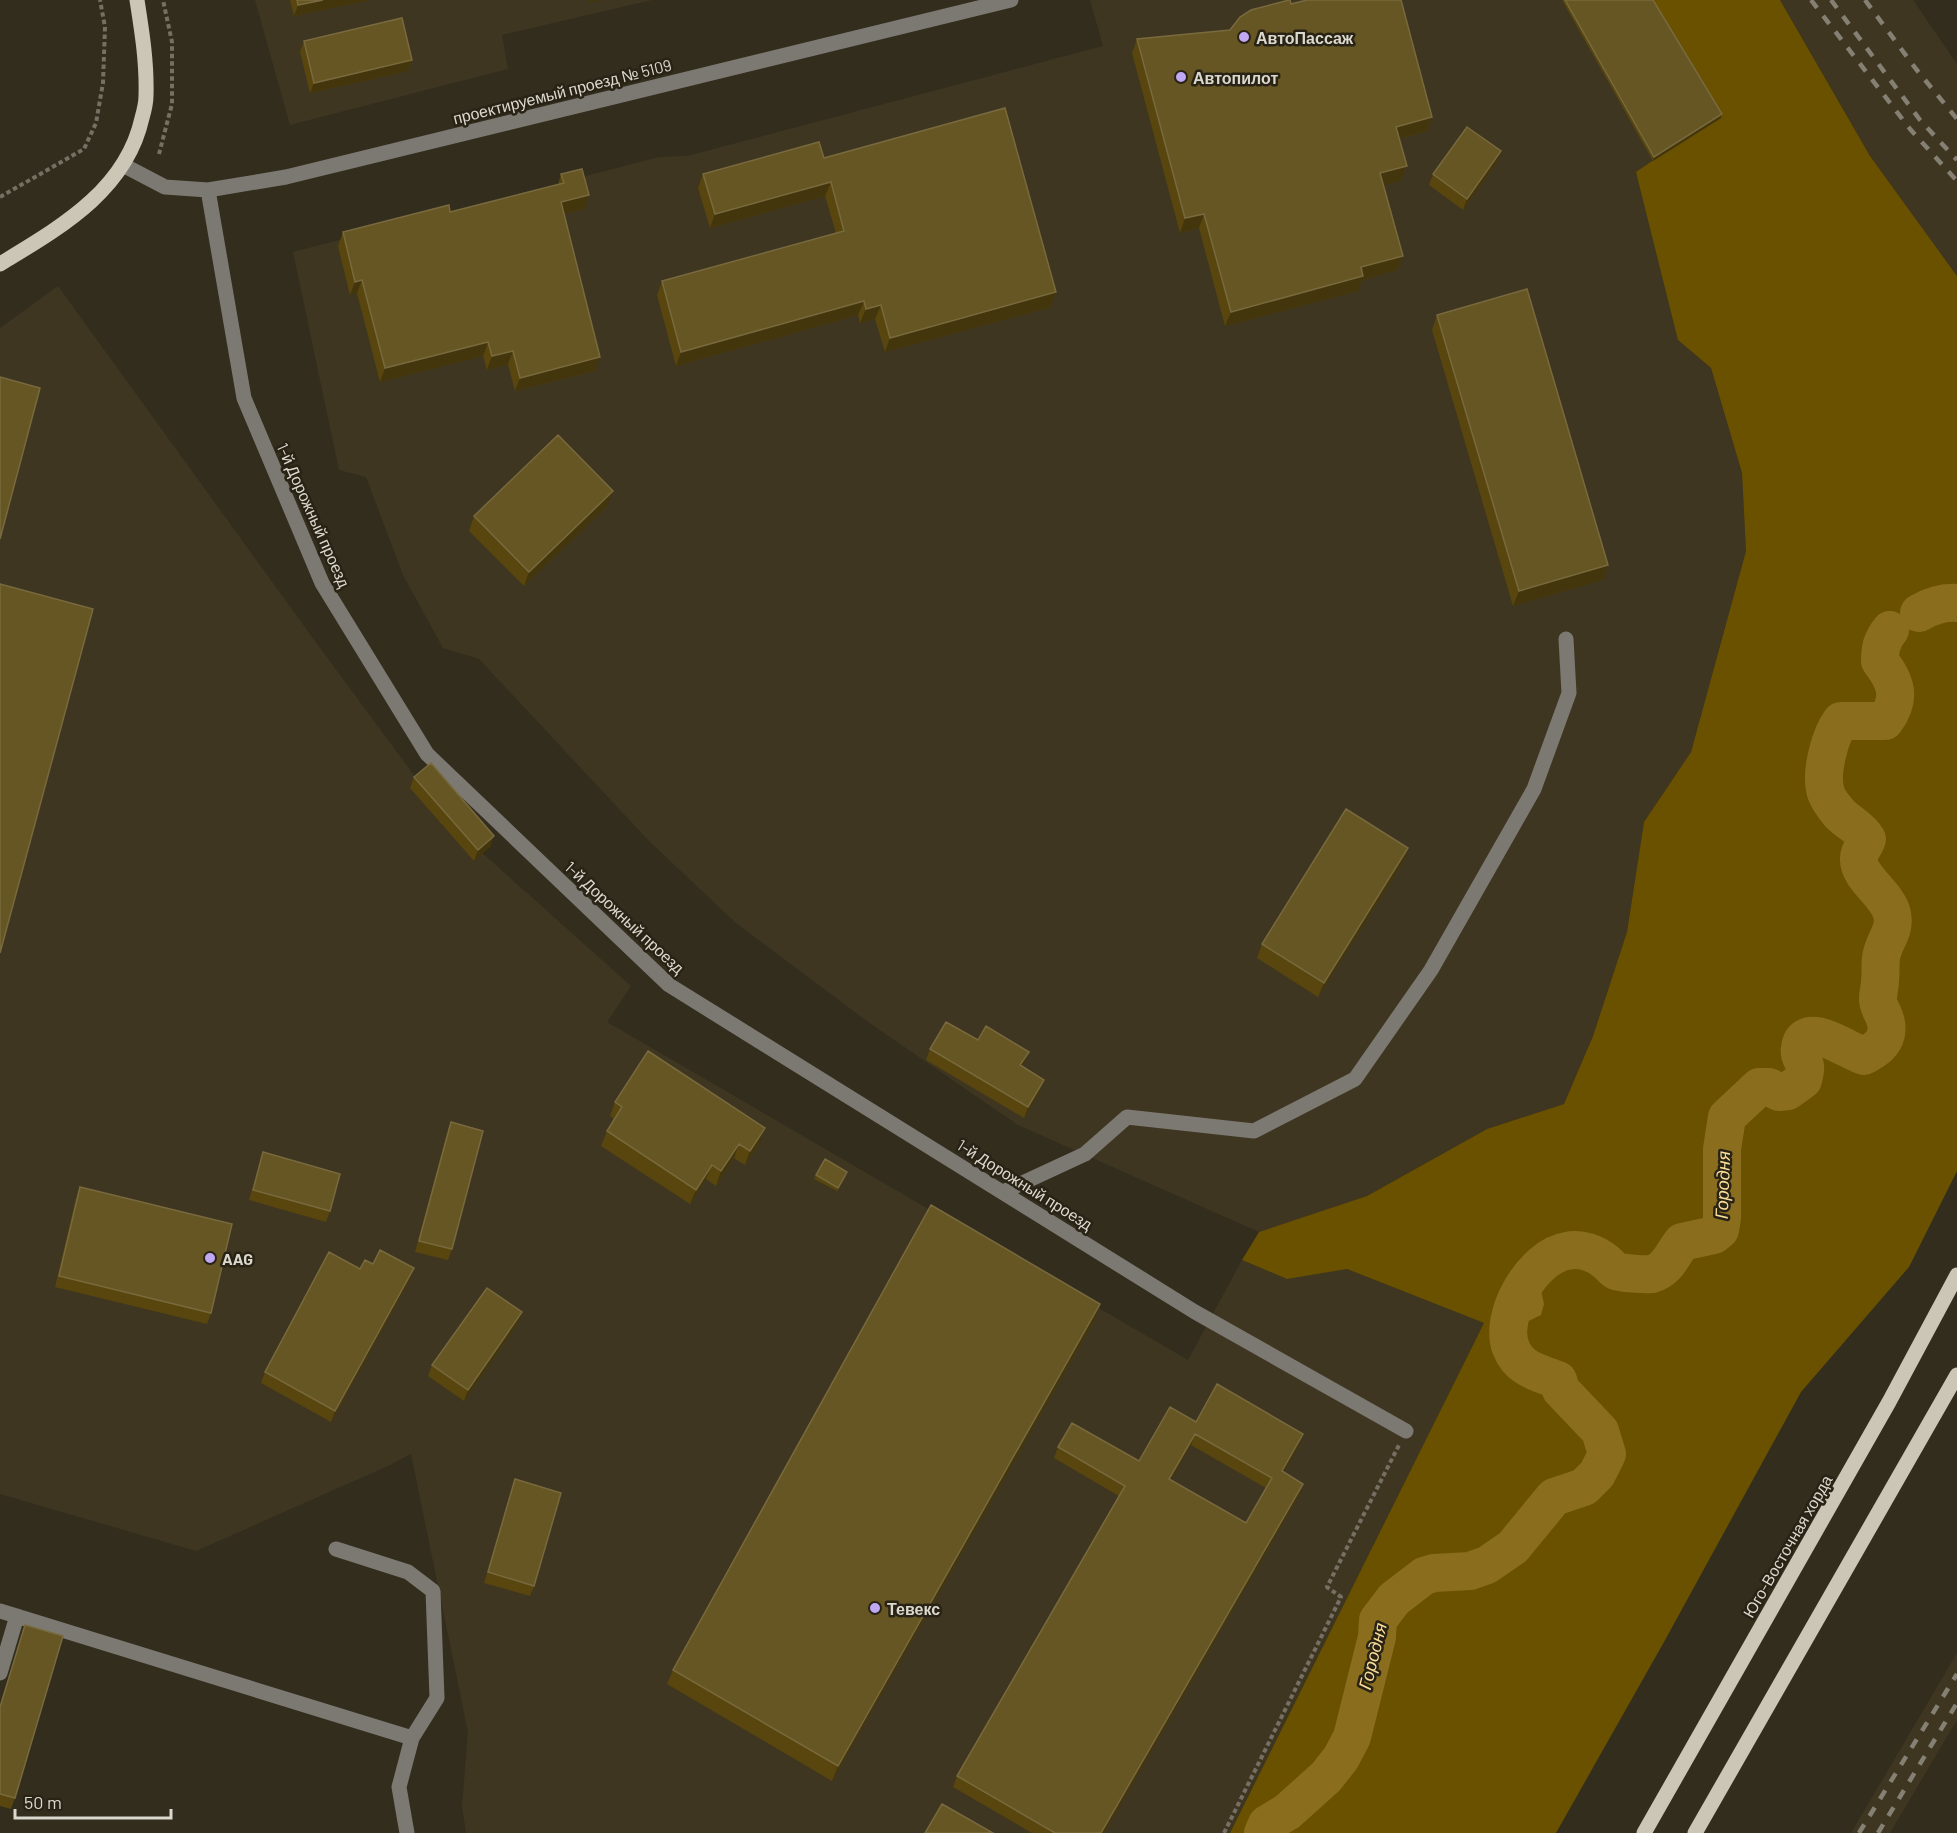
<svg xmlns="http://www.w3.org/2000/svg" width="1957" height="1833" font-family="Barlow,sans-serif">
  <rect width="100%" height="100%" fill="#332d1e"/>
  <path fill="#3f3621" d="M255,0H652L502,35L508,69L290,125Z
    M1090,0H1649L1721,118L1678,340L1711,368L1742,473L1746,551L1691,752L1644,822L1627,932L1593,1036L1564,1104L1487,1129L1367,1196L1259,1232L1018,1125L868,1022L736,923L649,841L479,659L443,648L403,575L366,477L339,470L293,252L659,157L687,156L1103,46Z
    M1780,0H1913L1957,64V276L1870,156Z
    M58,286L312,637L450,824L631,986L607,1022L1188,1360L1242,1260L1287,1279L1347,1269L1484,1323L1230,1833H466L462,1806L468,1732L411,1454L388,1466L196,1551L0,1494V328Z
    M1957,1653V1720L1890,1833H1851Z"/>
  <path fill="#695100" d="M1649,0H1780L1870,156L1957,276V1171L1909,1267L1801,1392L1664,1642L1556,1833H1230L1484,1323L1347,1269L1287,1279L1242,1260L1259,1232L1367,1196L1487,1129L1564,1104L1593,1036L1627,932L1644,822L1691,752L1746,551L1742,473L1711,368L1678,340L1636,172L1686,138Z"/>
  <path fill="#8a6e1e" d="M1522,1271L1538,1276L1544,1304L1541,1315L1518,1326C1513,1322 1502,1317 1500,1311C1494,1294 1512,1280 1522,1271Z"/>
  <g fill="none" stroke-linecap="round" stroke-linejoin="round">
    <path stroke="#8a6e1e" stroke-width="38" d="M1919,613C1931,606 1943,602 1957,603
      M1263,1833L1267,1824L1287,1812L1326,1777L1341,1758L1352,1737L1377,1637L1378,1620L1394,1599L1424,1576L1434,1573L1470,1571L1487,1565L1513,1547L1554,1497L1584,1487L1597,1474L1607,1454L1600,1431L1561,1390L1558,1380C1539,1373 1519,1369 1511,1348C1498,1316 1533,1256 1567,1251C1581,1248 1595,1253 1606,1262C1609,1264 1612,1269 1616,1271C1621,1273 1646,1275 1652,1274C1668,1270 1673,1253 1682,1242L1714,1235L1720,1230L1722,1218V1149L1727,1117L1759,1087H1769L1779,1092L1788,1091L1803,1080C1804,1076 1806,1070 1805,1066C1803,1059 1798,1056 1800,1048C1804,1018 1849,1052 1864,1056C1874,1050 1883,1046 1886,1034C1889,1016 1878,1011 1878,999C1878,993 1880,987 1880,981C1881,973 1880,965 1881,958C1883,941 1896,932 1892,914C1888,895 1859,878 1859,860C1858,852 1865,846 1867,839C1860,827 1848,823 1839,813C1834,807 1826,797 1825,789C1821,771 1830,735 1841,721H1885C1902,698 1896,682 1880,661C1880,648 1882,640 1890,630"/>
    <path stroke="#757063" stroke-width="4" stroke-dasharray="4.5 3" stroke-linecap="butt" d="M159,154L172,104V42L163,0
      M0,197L84,149L96,123L103,83L105,27L100,0
      M1224,1833L1341,1597L1327,1587L1399,1445"/>
    <path stroke="#7c7972" stroke-width="15" d="M123,165L165,187L208,190L286,177L1011,0
      M208,190L244,398L322,583L427,754L669,985L1195,1312L1406,1431
      M1003,1192L1085,1154L1127,1117L1254,1131L1355,1079L1431,970L1534,789L1569,693L1566,639
      M336,1549L408,1572L433,1591L437,1698L412,1738
      M0,1611L412,1738L399,1787L407,1833
      M0,1673L17,1616"/>
    <path stroke="#ccc6b6" stroke-width="15" d="M0,264C59,228 126,191 142,118C144,111 146,103 146,96C147,63 142,32 137,0
      M1644,1833L1889,1402L1957,1275
      M1695,1833L1957,1375"/>
    <path stroke="#848073" stroke-width="4.5" stroke-dasharray="10 10" stroke-linecap="butt" d="M1811,0L1910,129L1957,181
      M1831,0L1920,120L1957,160
      M1865,0L1916,69L1957,119
      M1859,1833L1957,1674
      M1878,1833L1957,1703"/>
  </g>
  <path fill="#58460e" fill-rule="evenodd" d="M290,0H370L294,16Z
    M1562,0H1653L1721,118L1653,161Z
    M1291,4L1432,117L1427,131L1399,139L1407,166L1401,180L1384,185L1403,256L1397,270L1362,280L1358,291L1225,326L1199,228L1180,233L1132,53L1137,39L1230,30Z
    M304,41L412,60L408,71L310,93L300,52Z
    M824,158L1051,307L885,352L875,319L860,323L858,315L676,366L657,295L662,281L836,233L825,196L710,228L698,188L703,174Z
    M1497,162L1463,210L1429,185L1433,174Z
    M561,174L584,209L564,214L595,371L515,391L508,364L487,370L483,356L380,382L357,293L350,295L338,246L343,232L450,212L558,185Z
    M1437,315L1603,580L1513,606L1432,330Z
    M607,506L524,586L469,531L474,516Z
    M414,777L494,836L490,847L474,861L410,788Z
    M1408,848L1403,862L1318,997L1257,958L1262,944Z
    M978,1040L1025,1062L1022,1067L1040,1091L1024,1118L926,1060L930,1049Z
    M615,1102L760,1142L745,1165L734,1158L716,1186L706,1179L690,1204L601,1146L607,1131L614,1119L610,1116Z
    M451,1122L452,1249L448,1260L415,1252L447,1133Z
    M263,1152L330,1211L326,1222L249,1200Z
    M816,1175L846,1176L837,1191L814,1179Z
    M80,1187L211,1313L207,1324L55,1287L76,1198Z
    M373,1264L410,1279L331,1422L261,1383L265,1372L360,1269Z
    M1095,1319L832,1781L667,1684L673,1670Z
    M518,1323L464,1401L428,1376L432,1365Z
    M1196,1422L1303,1434L1299,1445L1283,1472L1303,1484L1299,1495L1104,1833H1032L953,1787L957,1776L1119,1496L1054,1458L1058,1447L1139,1461ZM1191,1445L1266,1488L1246,1523L1170,1480Z
    M515,1479L534,1586L530,1596L484,1583Z
    M25,1625L15,1798L11,1809L0,1806V1705Z"/>
  <path fill="#43350c" d="M323,0H370L294,16L298,5Z
    M589,0H601L588,3Z
    M412,60L408,71L310,93L314,83Z
    M1722,114L1721,118L1653,161L1654,157Z
    M1432,117L1427,131L1391,141L1396,127Z
    M1501,151L1497,162L1463,210L1467,199Z
    M1407,166L1401,180L1375,188L1380,173Z
    M831,182L825,196L710,228L715,214Z
    M589,195L584,209L556,216L561,202Z
    M1204,214L1199,228L1180,233L1185,218Z
    M1403,256L1397,270L1362,280L1358,291L1225,326L1231,312L1361,267Z
    M362,280L357,293L350,295L355,282Z
    M1056,292L1051,307L885,352L890,338Z
    M864,301L858,315L676,366L681,352Z
    M881,305L875,319L860,323L866,309Z
    M488,342L483,356L380,382L385,368Z
    M513,351L508,364L487,370L492,356Z
    M600,357L595,371L515,391L520,378Z
    M613,491L607,506L524,586L529,572Z
    M1608,565L1603,580L1513,606L1519,591Z
    M494,836L490,847L474,861L478,850Z
    M1408,848L1403,862L1318,997L1324,983Z
    M1029,1052L1025,1062L1017,1076L1020,1065Z
    M1044,1080L1040,1091L1024,1118L1028,1107Z
    M765,1128L760,1142L745,1165L750,1151Z
    M739,1144L734,1158L716,1186L721,1171Z
    M712,1165L706,1179L690,1204L696,1190Z
    M414,1268L410,1279L331,1422L335,1411Z
    M1100,1304L1095,1319L832,1781L838,1766Z
    M522,1312L518,1323L464,1401L468,1390Z
    M1195,1434L1191,1445L1165,1490L1169,1479Z
    M1303,1434L1299,1445L1278,1482L1282,1471Z
    M1303,1484L1299,1495L1104,1833H1101Z"/>
  <path fill="#665623" stroke="#786a3e" stroke-width="1.5" fill-rule="evenodd" d="M297,0H323L298,5Z
    M1289,0H1290L1291,4L1307,0H1401L1432,117L1396,127L1407,166L1380,173L1403,256L1361,267L1363,276L1231,312L1204,214L1185,218L1137,39L1230,30L1240,17L1251,10Z
    M1565,0H1653L1722,114L1654,157Z
    M402,18L412,60L314,83L304,41Z
    M1005,108L1056,292L890,338L881,305L866,309L864,301L681,352L662,281L844,231L831,182L715,214L703,174L819,142L824,158Z
    M1467,127L1501,151L1467,199L1433,174Z
    M582,169L589,195L561,202L600,357L520,378L513,351L492,356L488,342L385,368L362,280L355,282L343,232L449,205L450,212L564,183L561,174Z
    M1527,289L1608,565L1519,591L1437,315Z
    M0,377L40,388L0,539Z
    M558,435L613,491L529,572L474,516Z
    M0,584L93,609L0,953Z
    M431,763L494,836L478,850L414,777Z
    M1346,809L1408,848L1324,983L1262,944Z
    M946,1022L978,1040L986,1026L1029,1052L1020,1065L1044,1080L1028,1107L930,1049Z
    M648,1051L765,1128L750,1151L739,1144L721,1171L712,1165L696,1190L607,1131L622,1107L615,1102Z
    M451,1122L483,1131L452,1249L419,1241Z
    M263,1152L340,1174L330,1211L253,1190Z
    M825,1159L847,1172L838,1188L816,1175Z
    M80,1187L232,1224L211,1313L59,1276Z
    M931,1205L1100,1304L838,1766L673,1670Z
    M380,1250L414,1268L335,1411L265,1372L329,1252L360,1269L365,1260L373,1264Z
    M487,1288L522,1312L468,1390L432,1365Z
    M1217,1384L1303,1434L1282,1471L1303,1484L1101,1833H1055L957,1776L1125,1486L1058,1447L1072,1423L1139,1461L1170,1407L1196,1422ZM1195,1434L1272,1478L1246,1523L1169,1479Z
    M515,1479L561,1493L534,1586L488,1572Z
    M25,1625L63,1636L15,1798L0,1794V1707Z
    M942,1804L993,1833H925Z"/>
  <g fill="#c0a8f3" stroke="#292315" stroke-width="2">
    <circle cx="1244" cy="37" r="6"/>
    <circle cx="1181" cy="77" r="6"/>
    <circle cx="210" cy="1258" r="6"/>
    <circle cx="875" cy="1608" r="6"/>
  </g>
  <g text-anchor="middle" dominant-baseline="central" stroke-width="5" stroke-linejoin="round" paint-order="stroke">
    <g font-size="16" font-weight="bold" fill="#dbd8ce" stroke="#292315" text-anchor="start">
      <text x="1256" y="37">АвтоПассаж</text>
      <text x="1193" y="77">Автопилот</text>
      <text x="222" y="1258">AAG</text>
      <text x="887" y="1608">Тевекс</text>
    </g>
    <g font-size="16" fill="#dbd8ce" stroke="#292315">
      <text transform="translate(562 91) rotate(-14)">проектируемый проезд № 5109</text>
      <text transform="translate(314 515) rotate(66)">1-й Дорожный проезд</text>
      <text transform="translate(625 917) rotate(43)">1-й Дорожный проезд</text>
      <text transform="translate(1025 1184) rotate(32)">1-й Дорожный проезд</text>
      <text transform="translate(1787 1546) rotate(-60)">Юго-Восточная хорда</text>
    </g>
    <g font-size="18" font-style="italic" fill="#fade98" stroke="#292315">
      <text transform="translate(1722 1185) rotate(-88)">Городня</text>
      <text transform="translate(1372 1656) rotate(-76)">Городня</text>
    </g>
  </g>
  <path d="M15 1809v9h156v-9" fill="none" stroke="#dbd8ce" stroke-width="3"/>
  <text x="24" y="1809" font-size="18" fill="#dbd8ce" stroke="#292315" stroke-width="4.5" paint-order="stroke">50 m</text>
</svg>
